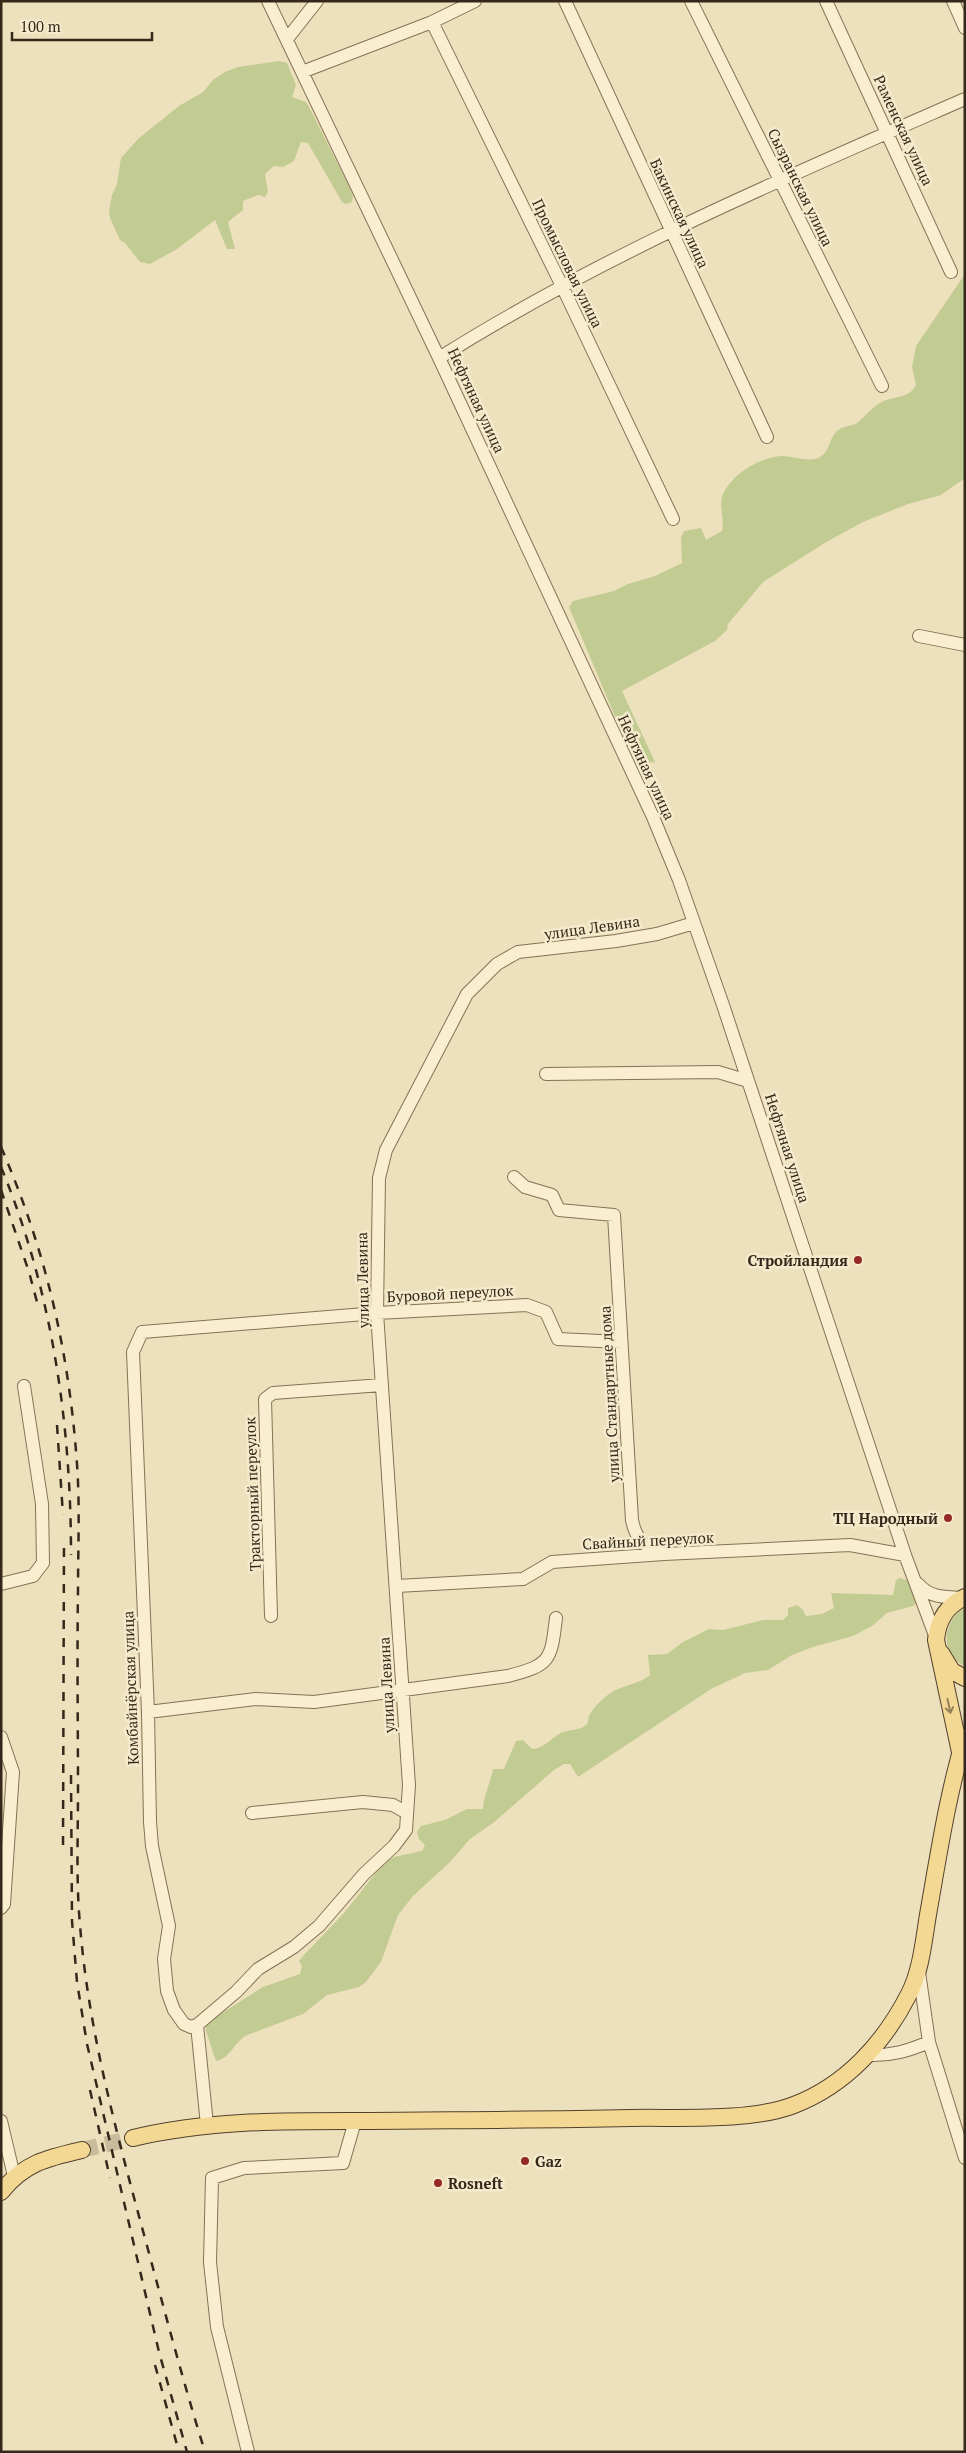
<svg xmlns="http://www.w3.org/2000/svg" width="966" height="2453" font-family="'PT Serif',serif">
  <rect width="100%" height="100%" fill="#ede1bd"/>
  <path fill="#c2cb91" d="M279,61L287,63L296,85L292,97L306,102L309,107L350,188L353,196L352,202L346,204L342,202L308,143L301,142L294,161L283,167L274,166L265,174L268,192L265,197L258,195L243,201V210L228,222L235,249H227L215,220L177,249L150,264L140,262L125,243L120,240L110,218L109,211L112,195L117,184L121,158L138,139L179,106L203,92L214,79L225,72L238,67Z
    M965,274V478L941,495L908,504L863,522L828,541L763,582L728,624L727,630L715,641L622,691L655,762L635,764L569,607L573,601L614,591L628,584L655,576L682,563L681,538L684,531L701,528L706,540L722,531C725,519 718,506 723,494C733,473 760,457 782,456C794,456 809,463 820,457C830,451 829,439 836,432C843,425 850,427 857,423C865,417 871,408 880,403C891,396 910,399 916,385L912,367L916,346Z
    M900,1578L909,1581L916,1603L913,1606L887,1613L872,1626L853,1636L813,1647L792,1655L768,1670L745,1673L711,1689L578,1777L570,1764H564L554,1770L493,1823L470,1839L450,1862L413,1896L398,1915L381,1962L366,1982L359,1987L327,1995L303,2014L247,2035C235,2041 230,2059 216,2061L206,2031V2026L211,2020L263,1987L300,1974L302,1966L299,1961L303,1956L345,1912L382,1865L394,1857L422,1851L425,1845L419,1839L417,1832L421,1826L445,1820L467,1809H483C484,1795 490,1784 493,1769H504L516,1741L523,1740L532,1749C543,1749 551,1738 561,1733C570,1729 579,1731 586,1725C590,1721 587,1718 590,1714C595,1706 603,1698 612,1692C623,1685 640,1684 650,1675L648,1655L667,1654L683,1642L709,1629L723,1630L763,1620H783L788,1615V1608L797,1605L803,1610L806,1616L822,1614L834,1608L831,1593L893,1595L896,1580Z
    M965,1606V1667C938,1652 943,1622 965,1606Z"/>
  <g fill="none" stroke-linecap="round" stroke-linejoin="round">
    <path stroke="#c8bc9d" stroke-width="16" stroke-dasharray="16 8" stroke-linecap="butt" d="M82,2150L133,2138"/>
    <defs>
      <path id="minor" d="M268,1L439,358L653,817L679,880L723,1005L905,1555L936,1638
        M565,1L767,437
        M691,1L882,386
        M826,1L951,272
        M953,1L965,28
        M432,22L563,288L673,519
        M287,39L317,1
        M302,72L432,22L475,1
        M439,358C604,254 786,177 965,99
        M919,636L965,645
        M546,1074L718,1072L748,1081
        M514,1177L525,1187L552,1195L559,1210L614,1215L632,1520C636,1540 644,1546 661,1553
        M621,1342L558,1339L546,1312L527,1305L377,1313L142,1332L133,1352L148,1712L150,1822L152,1846L169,1926L164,1959L167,1991L174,2010L184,2024L191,2027L197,2025L236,1992L258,1969L294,1947L319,1926L364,1874L394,1846L406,1830L409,1785L377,1313L379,1178L386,1150L467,994L497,964L518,952L616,941L657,934L694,923
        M1,1584L33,1576L43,1563L42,1504L24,1386
        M918,1584C930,1598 945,1597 963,1598
        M397,1586L523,1579L552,1562L664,1554L850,1545L905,1555
        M271,1616L265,1399L273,1393L382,1385
        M148,1712L256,1699L314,1702L508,1676C551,1665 551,1660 556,1618
        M1,1737L13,1772L4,1904L1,1908
        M252,1813L363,1802L393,1805L407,1813
        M919,1972L929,2042
        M197,2025L207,2125
        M868,2055C891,2056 908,2051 929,2042L965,2158
        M1,2121L14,2176
        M248,2452L217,2327L210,2262L212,2178L244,2168L343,2163L355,2121"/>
      <path id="major" d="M941,1653L952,1671L965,1678
        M960,1752L936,1640C938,1620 946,1606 965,1597
        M133,2138C209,2120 285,2121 362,2121C452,2120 541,2120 630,2118C678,2117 750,2122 794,2105C846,2085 884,2043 909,1994C922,1969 924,1936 929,1909C939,1852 948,1793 965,1737
        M1,2192C24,2163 47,2158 82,2150"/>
    </defs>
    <use href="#minor" stroke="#857156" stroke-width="14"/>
    <use href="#major" stroke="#523f2b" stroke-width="18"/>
    <use href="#minor" stroke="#f9eed0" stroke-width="12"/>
    <use href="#major" stroke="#f2d893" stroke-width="16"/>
    <path stroke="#34281b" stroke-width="2.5" stroke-dasharray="9 9" stroke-linecap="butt" d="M1,1147C46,1251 69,1351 77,1464C80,1506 78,1549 78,1591C77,1658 78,1725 78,1792C78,1836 76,1881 80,1925C88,2026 114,2123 140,2220C161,2297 181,2375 205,2452
      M1,1167C52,1290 71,1423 71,1555
      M1,1190L29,1272L37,1302
      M57,1425L63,1515
      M71,1775L72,1921L77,1982L87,2044L159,2352L187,2452
      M63,1845L64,1540
      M90,2090L110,2178
      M155,2365L179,2452"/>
  </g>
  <defs><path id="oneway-shaft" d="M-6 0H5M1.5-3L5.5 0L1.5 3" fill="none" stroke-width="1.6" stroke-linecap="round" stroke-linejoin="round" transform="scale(1.25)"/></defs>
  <use stroke="#938057" href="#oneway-shaft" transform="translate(949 1706) rotate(78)"/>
  <g fill="#942926" stroke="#f5ebcc" stroke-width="2">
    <circle cx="858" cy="1260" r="5"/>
    <circle cx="948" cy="1518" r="5"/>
    <circle cx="525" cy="2161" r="5"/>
    <circle cx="438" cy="2183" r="5"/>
  </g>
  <g text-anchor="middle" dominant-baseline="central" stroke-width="5" stroke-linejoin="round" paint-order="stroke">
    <g font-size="15" fill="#34281b" stroke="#f5ebcc">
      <text transform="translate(904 130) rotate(65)">Раменская улица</text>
      <text transform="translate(801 187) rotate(64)">Сызранская улица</text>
      <text transform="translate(680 213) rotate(65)">Бакинская улица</text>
      <text transform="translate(568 263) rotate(64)">Промысловая улица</text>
      <text transform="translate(477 400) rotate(65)">Нефтяная улица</text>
      <text transform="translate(647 767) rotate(65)">Нефтяная улица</text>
      <text transform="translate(592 927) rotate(-8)">улица Левина</text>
      <text transform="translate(788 1148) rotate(72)">Нефтяная улица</text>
      <text transform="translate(362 1280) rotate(-91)">улица Левина</text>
      <text transform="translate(450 1293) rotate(-3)">Буровой переулок</text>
      <text transform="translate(609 1394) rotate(-93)">улица Стандартные дома</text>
      <text transform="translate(252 1494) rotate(-92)">Тракторный переулок</text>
      <text transform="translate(648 1540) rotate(-3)">Свайный переулок</text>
      <text transform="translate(386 1685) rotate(-93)">улица Левина</text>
      <text transform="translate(130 1688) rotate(-92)">Комбайнёрская улица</text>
    </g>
    <g font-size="15" font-weight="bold" fill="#34281b" stroke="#f5ebcc" text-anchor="end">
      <text x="848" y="1260">Стройландия</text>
      <text x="938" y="1518">ТЦ Народный</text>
      <text x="535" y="2161" text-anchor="start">Gaz</text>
      <text x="448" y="2183" text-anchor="start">Rosneft</text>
    </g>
  </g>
  <rect width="966" height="2453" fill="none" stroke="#34281b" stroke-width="5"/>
  <path d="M12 32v8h140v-8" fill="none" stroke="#34281b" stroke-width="2.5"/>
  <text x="20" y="32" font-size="15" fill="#34281b" stroke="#f5ebcc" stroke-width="4" paint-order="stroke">100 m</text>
</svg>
